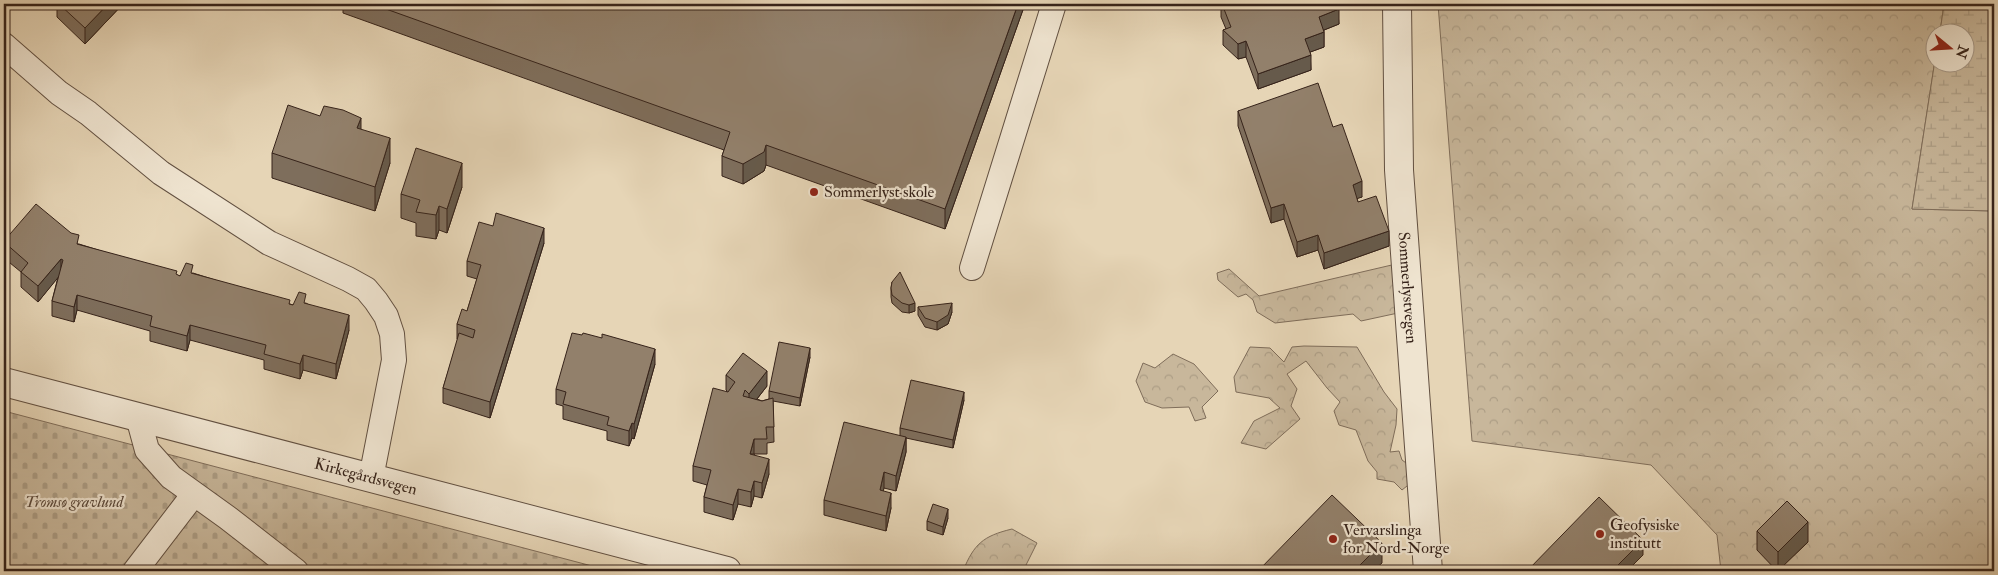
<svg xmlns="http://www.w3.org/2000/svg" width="1998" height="575" font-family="'IM FELL Double Pica',serif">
  <defs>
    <pattern id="forest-crowns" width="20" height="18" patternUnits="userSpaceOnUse" patternTransform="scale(1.25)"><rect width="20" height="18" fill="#c8b79b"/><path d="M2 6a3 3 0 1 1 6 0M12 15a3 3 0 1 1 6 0" fill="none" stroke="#ac9d85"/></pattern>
    <pattern id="wetland-marsh" width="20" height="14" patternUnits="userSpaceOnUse" patternTransform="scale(1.25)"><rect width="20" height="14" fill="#c8b79b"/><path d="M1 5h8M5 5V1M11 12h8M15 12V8" fill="none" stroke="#ac9d85"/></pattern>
    <pattern id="cemetery-stones" width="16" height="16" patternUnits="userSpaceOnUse" patternTransform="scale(1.25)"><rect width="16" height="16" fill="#c8b79b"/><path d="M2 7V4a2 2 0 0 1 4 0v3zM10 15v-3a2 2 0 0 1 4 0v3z" fill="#ac9d85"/></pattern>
  </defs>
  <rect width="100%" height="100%" fill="#e6d5b6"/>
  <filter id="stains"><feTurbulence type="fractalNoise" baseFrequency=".004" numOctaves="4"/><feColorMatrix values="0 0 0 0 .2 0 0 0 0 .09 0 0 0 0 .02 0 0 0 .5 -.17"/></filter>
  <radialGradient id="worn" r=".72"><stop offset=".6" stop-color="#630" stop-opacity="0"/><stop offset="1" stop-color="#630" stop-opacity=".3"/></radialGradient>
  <path fill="url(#forest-crowns)" stroke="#7f6d5a" d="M1438,4H1944L1940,32H1936L1935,60L1912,209L1994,211V571H1721L1717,535L1651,465L1472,441Z
    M1396,264L1398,313L1361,321L1353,314L1275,323L1257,312L1253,300L1246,294L1238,297L1218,280L1217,273L1229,269L1259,296Z
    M1304,346L1357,347L1384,392L1397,409L1396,425L1390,452L1399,451L1402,460L1413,468L1412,482L1402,490L1394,482L1377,479V472L1368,461L1356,430L1339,425L1334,411L1340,402L1327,388L1306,361L1287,374L1297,389L1291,406L1300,419L1266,449L1241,443L1254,421L1280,408L1269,398L1236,392L1234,377L1250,347L1270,348L1284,362L1292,347Z
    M1173,354L1194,364L1218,391L1202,407L1206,418L1195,421L1189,407L1162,408L1145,402L1136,381L1143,363L1155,368Z
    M1012,529L1037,543L1023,571H963C974,544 983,536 1012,529Z"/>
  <path fill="url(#wetland-marsh)" stroke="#7f6d5a" d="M1944,4H1994V211L1912,209L1935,60L1936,62H1966V32H1940Z"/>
  <path fill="url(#cemetery-stones)" stroke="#7f6d5a" d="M4,411L611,571H4Z"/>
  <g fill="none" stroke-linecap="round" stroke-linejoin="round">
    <defs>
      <path id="service" d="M4,45L59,93L88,113L161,173L269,243L348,279L366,289L376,301L386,316L392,334L394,360L371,478
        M972,268L1054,4
        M138,417L147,450L171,477L228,518L296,571
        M135,571L194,494"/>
      <g id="minor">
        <path id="s1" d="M1397,4L1399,170L1428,571"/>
      </g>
      <g id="tertiary">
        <path id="s2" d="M4,382L727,571"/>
      </g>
    </defs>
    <use href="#service" stroke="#625041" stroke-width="26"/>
    <use href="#minor" stroke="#625041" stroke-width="30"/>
    <use href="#tertiary" stroke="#625041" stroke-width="30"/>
    <use href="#service" stroke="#efe4d0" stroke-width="24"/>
    <use href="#minor" stroke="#efe4d0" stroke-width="28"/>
    <use href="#tertiary" stroke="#efe4d0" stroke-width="28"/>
  </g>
  <path fill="#7e6e5c" stroke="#36231a" d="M57,4H123L85,44L57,17Z
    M343,4H1025L945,229L766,165L764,171L743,184L722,176V156L724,150L343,13Z
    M1221,4H1337L1339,24L1324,30V47L1310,52L1311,70L1258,89L1246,57L1238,59L1223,45V30L1226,29L1221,17Z
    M1238,111L1333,127L1362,197L1357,198L1358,202L1389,246L1324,269L1318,250L1297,257L1284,219L1271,223L1238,126Z
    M361,129L390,163L375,211L272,178V153Z
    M462,187L447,233L439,230L436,239L416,236V223L401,218V194Z
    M4,241L79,244L177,275L180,276L193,273L290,304L293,305L306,303L349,330L336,379L303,370L300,379L264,369V360L190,340L187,351L150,341V331L77,310L74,322L52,316V301L58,277L38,302L21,287V272L4,258Z
    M544,243L490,418L443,403V388L458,340L457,339V324L467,311L477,279L467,276V261Z
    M892,282L915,311L909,313L902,312L892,303L891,297V288Z
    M918,307L952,312L948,324L937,330L925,327L918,315Z
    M810,357L800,406L773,401L774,442L767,443V454H754L769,474L762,498L754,496L751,507L738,504L733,520L704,512V497L707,485L693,481V466L727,391L726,390V375L767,386L757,399L762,401L769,399V391Z
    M655,364L634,439L632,438L629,446L607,440V431L563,419V406L556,404V389Z
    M964,400L953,448L906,438V452L896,491L884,488L883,491L891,508L886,531L824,515V500L900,436V428Z
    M948,518L943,535L927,530V521Z
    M1757,531L1808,542L1777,571L1757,550Z"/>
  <path fill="#665a4b" stroke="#36231a" d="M108,4H123L85,44V28Z
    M1018,4H1025L945,229V209Z
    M1339,9V24L1319,32V17Z
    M1324,32V47L1305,54V39Z
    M1246,41V57L1238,59V44Z
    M1311,55V70L1258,89V74Z
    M361,118V142L357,128Z
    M390,138V163L375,211V187Z
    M766,145V165L764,171L743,184V164Z
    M462,163V187L447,233V209Z
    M1362,181V197L1353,200V185Z
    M1284,204V219L1271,223V208Z
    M439,206V230L436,239V215Z
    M544,228V243L490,418V402Z
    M1389,231V246L1324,269V253Z
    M1318,235V250L1297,257V242Z
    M61,259V274L38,302V286Z
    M77,295V310L74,322V307Z
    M915,303V311L909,313V305Z
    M952,303V312L948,324L937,330V322Z
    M349,315V330L336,379V364Z
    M190,325V340L187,351V336Z
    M810,348V357L800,406V398Z
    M655,349V364L634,439V424Z
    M303,355V370L300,379V364Z
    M767,371V386L749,409V394Z
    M964,392V400L953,448V440Z
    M632,423V438L629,446V431Z
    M906,437V452L896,491V476Z
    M754,439V454H750Z
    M769,459V474L762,498V483Z
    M884,472V488L880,505V490Z
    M754,481V496L751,507V492Z
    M738,489V504L733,520V505Z
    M891,493V508L886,531V516Z
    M948,509V518L943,535V527Z
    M1808,522V542L1778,571V552Z
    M1643,540V555L1627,571H1612Z
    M1382,543V563L1373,571H1354Z"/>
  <path fill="#92806b" stroke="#36231a" d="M59,4H108L85,28Z
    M372,4H1018L945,209L766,145L764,152L743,164L722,156L730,132Z
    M1222,4H1337L1339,9L1319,17L1324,32L1305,39L1311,55L1258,74L1246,41L1238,44L1223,30L1231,27Z
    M1318,83L1333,127L1342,124L1362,181L1353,185L1358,202L1376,196L1389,231L1324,253L1318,235L1297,242L1284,204L1271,208L1238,111Z
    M288,105L320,116L324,106L343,110L361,118L357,128L390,138L375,187L272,153Z
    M416,148L462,163L447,209L439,206L436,215L416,212L420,200L401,194Z
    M36,204L71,233L79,235L77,244L177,271L176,274L180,276L186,263L193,265L191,273L290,300L289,304L293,305L299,292L306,294L304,303L349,315L336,364L303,355L300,364L264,354L266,345L190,325L187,336L150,326L152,316L77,295L74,307L52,301L63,260L61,259L38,286L21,272L28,263L4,242V241Z
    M496,213L544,228L490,402L443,388L459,333L473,338L475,330L457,324L462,309L467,311L481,265L467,261L479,222L493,226Z
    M900,272L915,303L909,305L902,303L892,295L891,288L892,282Z
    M952,303L948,315L937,322L925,318L918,307Z
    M572,333L582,335L583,333L602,338V334L655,349L634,424L632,423L629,431L607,425L609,417L563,404L566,392L556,389Z
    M779,342L810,348L800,398L769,391Z
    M743,353L767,371L749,394L745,390L743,396L762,401L773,398L774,427H766L767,439H754L750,454L769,459L762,483L754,481L751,492L738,489L733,505L704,497L711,470L693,466L713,388L728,392L735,382L726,375Z
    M911,380L964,392L953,440L900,428Z
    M844,422L906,437L896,476L884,472L880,490L891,493L886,516L824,500Z
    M1332,495L1382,543L1354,571H1258Z
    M1599,497L1643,540L1612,571H1527Z
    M1787,501L1808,522L1778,552L1757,531Z
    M933,504L948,509L943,527L927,521Z"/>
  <g fill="#8f2418" stroke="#efe4d0" stroke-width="2">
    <circle cx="814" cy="192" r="5"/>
    <circle cx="1600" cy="534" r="5"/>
    <circle cx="1333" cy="539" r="5"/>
  </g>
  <g text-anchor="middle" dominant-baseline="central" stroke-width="4.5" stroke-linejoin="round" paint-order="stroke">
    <g font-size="16" fill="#36231a" stroke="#efe4d0" text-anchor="start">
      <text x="824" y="192">Sommerlyst skole</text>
      <text x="1610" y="525">Geofysiske<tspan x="1610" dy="18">institutt</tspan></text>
      <text x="1343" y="530">Vervarslinga<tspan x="1343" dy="18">for Nord-Norge</tspan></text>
    </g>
    <g font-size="16" fill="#36231a" stroke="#efe4d0">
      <text stroke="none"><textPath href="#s1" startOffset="284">Sommerlystvegen</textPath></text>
      <text stroke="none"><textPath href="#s2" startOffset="374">Kirkegårdsvegen</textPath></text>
    </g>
    <g font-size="16" font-style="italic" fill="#5a483a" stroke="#efe4d0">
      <text x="74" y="502">Tromsø gravlund</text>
    </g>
  </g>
  <rect width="1998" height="575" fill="none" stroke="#e6d5b6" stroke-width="20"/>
  <rect x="5" y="5" width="1988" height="565" fill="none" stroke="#36231a" stroke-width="2.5"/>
  <rect x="10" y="10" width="1978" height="555" fill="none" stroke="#36231a"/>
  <g transform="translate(1950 48) rotate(108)"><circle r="24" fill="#efe4d0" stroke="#a59787"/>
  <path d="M0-4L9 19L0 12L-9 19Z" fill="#8f2418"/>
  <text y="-8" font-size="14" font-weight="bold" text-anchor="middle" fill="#36231a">N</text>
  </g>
  <rect width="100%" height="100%" filter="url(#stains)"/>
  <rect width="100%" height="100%" fill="url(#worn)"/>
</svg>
